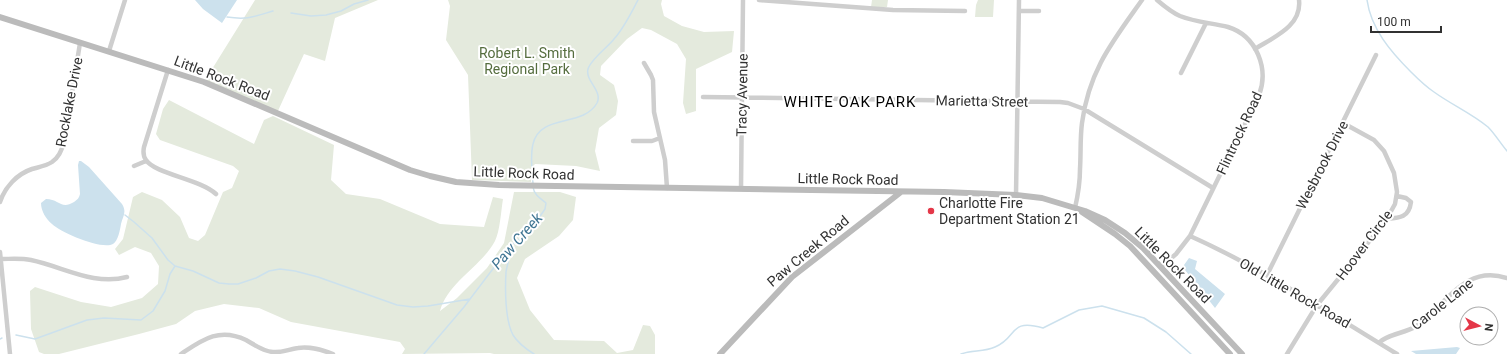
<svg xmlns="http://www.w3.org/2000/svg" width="1507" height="354" font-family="Roboto,sans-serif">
  <rect width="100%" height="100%" fill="#fff"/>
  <path fill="#e4eadd" d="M255,0H378L335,18L325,61L304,54L277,113L204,82Z
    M448,0H662L661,4L664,16L682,26L704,32L734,31L732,52L696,69V111L686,114L683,103L686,59L677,44L651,30L642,28L627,39L601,66L600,75L614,85L618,101L616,115L599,128L595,151L600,171L576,166L535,164L531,169V182L472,180L468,75L446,40L450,6Z
    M872,0H888L887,7H871Z
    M978,0H994L993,17H975L976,5Z
    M169,100L254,144L264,120L273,116L334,145L331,180L346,194L380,199L440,224L484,227L493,197L503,199C501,211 500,231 495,241C481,267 448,282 440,311L457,298L487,268L504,243L514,192H560L576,197L573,220L559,236L525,259L517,278L530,310L554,340L604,341L617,353L633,350L643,325L650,326L655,335V354H494L490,353L402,354L405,349L400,342L291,322L259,308L224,304L195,311L176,324L139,334L59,354H44L39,352L31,329L30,291L35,287L81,302L111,307L142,298L158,284L159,266L151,253L135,247L119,255L115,249L123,239L133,197L142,192L162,200L180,217L189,238L198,241L205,235L223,192L232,188L239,171L233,166L160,140L156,134L163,109Z"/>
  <path fill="#cce1ed" d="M195,0H237L222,23L203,9Z
    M79,161H81L89,167L122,204C127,212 123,216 121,224C120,230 118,241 113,244C102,250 61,233 52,224C46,219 41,211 41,203L46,199C59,199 61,210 74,202C78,199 79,198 80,194L78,165Z
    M1189,258L1197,261L1195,269L1225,294L1215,308L1185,270L1184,265Z
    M1457,347L1460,348L1456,354H1416L1411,351Z"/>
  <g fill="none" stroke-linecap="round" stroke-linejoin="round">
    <path stroke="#cce1ed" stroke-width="1.5" d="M1367,0C1371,29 1391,52 1411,72C1418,79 1425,86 1434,92C1452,105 1471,113 1488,127C1495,134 1501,144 1507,151
      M291,13L311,16L326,15L341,11L354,4L368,0
      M227,17C247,20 253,17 273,11
      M533,183C532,171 530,156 533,144C540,113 583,128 597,103C603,91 585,81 588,69C591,59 608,47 614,39C624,28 631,13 638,0
      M125,215L134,222L152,238L168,260L175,266L193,271L219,283L229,284H238L256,278L269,271L280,269L295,271L318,277L397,305L413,307L428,306L470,299
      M509,248C511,255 507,265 506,272C505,289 505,320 513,335C518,343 526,349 534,354
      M16,335L35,339L87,320L104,318L141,320L153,311L165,291L170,274L175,266
      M0,339L2,338
      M424,354L464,307L511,245L528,234L545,209L546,203C541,199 534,195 533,187
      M961,354C972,350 984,352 995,347C1018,338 1008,318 1043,328L1079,310L1102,306L1144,318L1166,332L1191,354"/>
    <path stroke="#cecece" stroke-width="4.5" d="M759,0L893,10L965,11
      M1157,0C1164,6 1171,12 1180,16C1195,22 1212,23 1228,27C1257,36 1269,69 1259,95L1190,236L1176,254L1161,267
      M1019,11H1039
      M1255,49C1274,37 1302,26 1299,0
      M109,51L125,0
      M644,63L651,75L653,80L654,112L665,160L667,188
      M168,70L144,147C143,152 143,156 146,160C155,174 200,179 216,194
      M1181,73L1206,23
      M703,97L1060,102L1068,103L1084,109L1213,188
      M633,141H652L660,138
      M134,166L146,161
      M741,189L743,0
      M1016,195L1019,0
      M0,202C5,187 17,174 32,169C39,167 46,166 52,162C59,157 61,151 64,143L80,43
      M1075,208C1078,195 1080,182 1080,169C1081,153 1080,138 1082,123C1089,70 1113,41 1142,0
      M1386,219C1399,218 1409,218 1411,202L1406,198L1397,196
      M1190,236C1262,268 1329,313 1397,354
      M0,252L10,354
      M1,259C11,259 21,258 31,260C64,267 94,286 127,277
      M1267,275L1376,55
      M1379,343C1385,335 1405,333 1415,327C1446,306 1463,264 1507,278
      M181,354C202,340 219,327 246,340C255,345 262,351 273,352C282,353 289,349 298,348C310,346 322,350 333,354
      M1287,354L1317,305L1385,222L1395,204L1397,192L1394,173L1384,151L1374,140L1343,123"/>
    <path stroke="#bbb" stroke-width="6" d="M0,17L204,82L410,170L430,176L456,182L499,185L944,192L1016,195L1042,198L1085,211L1105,220L1125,233L1143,248L1242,354
      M1082,212L1115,234L1130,246L1230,354
      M720,354L792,277L901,192"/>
  </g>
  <circle fill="#e43748" stroke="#fff" stroke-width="1.5" cx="931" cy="211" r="4"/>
  <g text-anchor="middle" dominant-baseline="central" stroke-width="4" stroke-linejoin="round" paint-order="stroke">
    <g font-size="14" fill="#556d3e" stroke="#fff">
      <text x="527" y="53">Robert L. Smith<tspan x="527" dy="16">Regional Park</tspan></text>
    </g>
    <g font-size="14" fill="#313131" stroke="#fff">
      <text transform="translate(222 78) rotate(21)">Little Rock Road</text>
      <text transform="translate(742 95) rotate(-89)">Tracy Avenue</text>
      <text transform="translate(982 101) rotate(1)">Marietta Street</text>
      <text transform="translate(69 102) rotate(-79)">Rocklake Drive</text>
      <text transform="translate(1239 133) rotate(-65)">Flintrock Road</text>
      <text transform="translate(1322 165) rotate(-63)">Wesbrook Drive</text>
      <text transform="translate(524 173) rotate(2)">Little Rock Road</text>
      <text transform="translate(848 179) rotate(1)">Little Rock Road</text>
      <text transform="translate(1364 245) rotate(-53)">Hoover Circle</text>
      <text transform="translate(808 251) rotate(-40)">Paw Creek Road</text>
      <text transform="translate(1173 265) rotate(45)">Little Rock Road</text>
      <text transform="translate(1295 293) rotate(30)">Old Little Rock Road</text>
      <text transform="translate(1442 304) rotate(-38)">Carole Lane</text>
    </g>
    <g font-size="14" fill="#313131" stroke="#fff" text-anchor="start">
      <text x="939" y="203">Charlotte Fire<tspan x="939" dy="16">Department Station 21</tspan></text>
    </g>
    <g font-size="15" letter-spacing="1" fill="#000" stroke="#fff">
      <text x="850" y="102">WHITE OAK PARK</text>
    </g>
    <g font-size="15" font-style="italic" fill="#3f7593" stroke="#fff">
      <text transform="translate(517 241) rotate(-49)">Paw Creek</text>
    </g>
  </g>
  <g transform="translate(1479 326) rotate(97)"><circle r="19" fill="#ffffff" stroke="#adadad"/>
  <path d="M0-3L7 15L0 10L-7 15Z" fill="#e43748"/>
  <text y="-6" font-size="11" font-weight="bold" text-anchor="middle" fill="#313131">N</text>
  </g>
  <path d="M1371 26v6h70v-6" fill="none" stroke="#313131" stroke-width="2"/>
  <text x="1377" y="26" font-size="12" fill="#313131" stroke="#ffffff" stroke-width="3" paint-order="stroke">100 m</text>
</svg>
